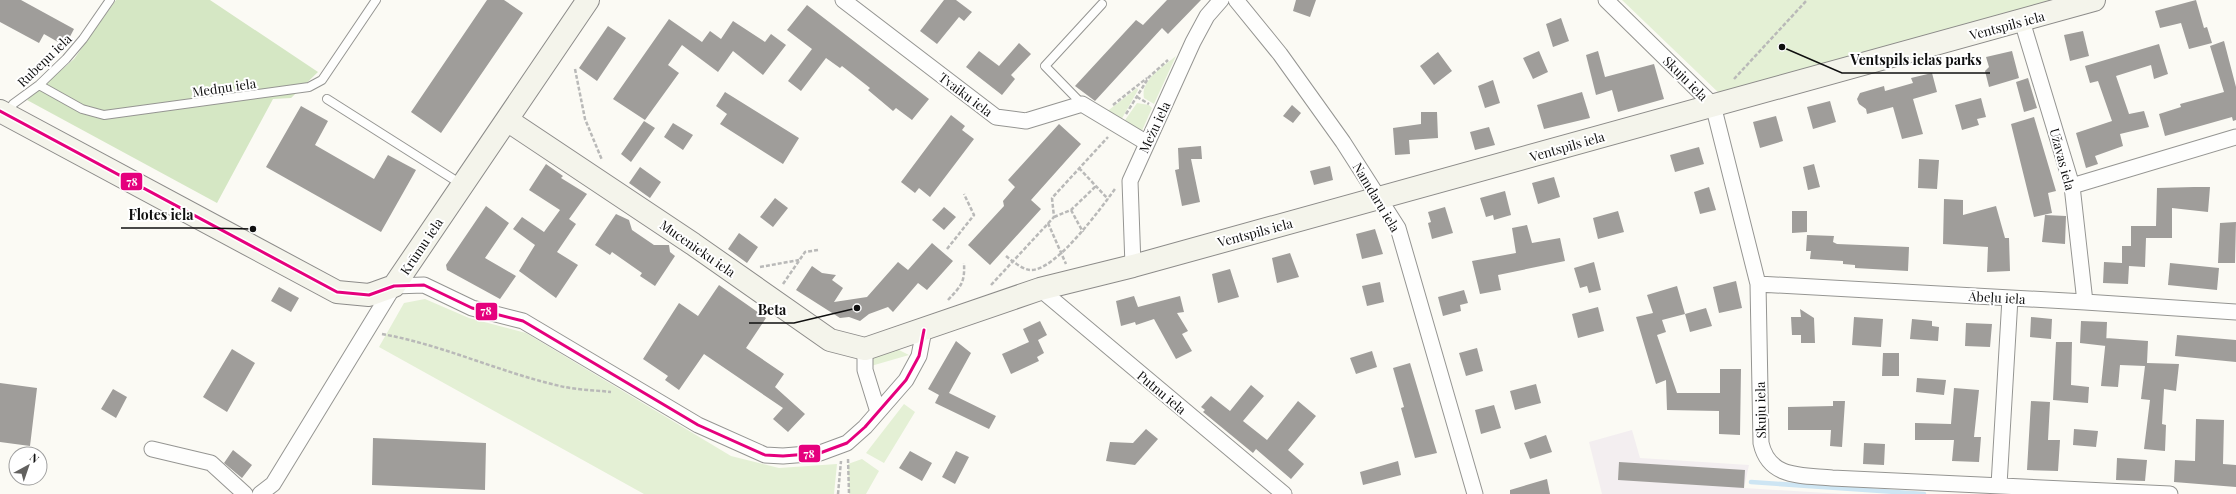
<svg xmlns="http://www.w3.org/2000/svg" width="2236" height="494" font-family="'Playfair Display',serif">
  <rect width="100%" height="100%" fill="#fbfaf4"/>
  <path fill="#f3eef0" d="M1632,430L1640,458L1749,465L1744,488L1843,494H1602L1589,442Z"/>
  <path fill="#e4f0d5" d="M1622,0H2062L1721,95Z
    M1176,56L1154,104L1144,98C1140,80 1164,66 1176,56Z
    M1137,88L1138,90L1120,122L1105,113Z
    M1137,103L1149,105L1152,108L1141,133L1123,123Z
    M425,299L469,318L526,333L731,456L779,468L837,464L834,494H644L379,347L404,303Z
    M897,349L909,355L871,366L874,357Z
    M904,404L915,412L884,463L866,453Z
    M862,459L879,471L866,494H849L848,464Z"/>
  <path fill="#d5e7c4" d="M116,0H210L318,72L291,98L273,99L217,203L27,100L74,59Z"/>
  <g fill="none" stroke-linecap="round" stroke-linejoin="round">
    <path stroke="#cde5f3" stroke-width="4.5" d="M1751,482L1924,494"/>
  </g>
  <path fill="#9f9d9a" d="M0,0H21L74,29L65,46L44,34L39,43L0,22Z
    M487,0H504L523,13L441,133L411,112Z
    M944,0H956L972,12L964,21L959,17L937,44L920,31Z
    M1167,0H1201L1168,34L1162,28L1095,101L1075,86L1136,20L1143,25Z
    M1296,0H1316L1310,17L1293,11Z
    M2196,0L2204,28L2207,27L2212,43L2189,49L2181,23L2160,28L2155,11Z
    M807,5L929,99L912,120L896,108L893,111L868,90L870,88L842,66L840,68L826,58L801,91L788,81L812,49L787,30Z
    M1561,18L1569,41L1553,47L1546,24Z
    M669,19L702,42L710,31L721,39L733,21L765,42L771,34L786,45L763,75L733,51L718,72L682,45L668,65L679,73L645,120L613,99Z
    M608,26L626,38L597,81L579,68Z
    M2083,31L2089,56L2070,61L2064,35Z
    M2224,41L2236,87V120L2233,121L2232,117L2165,136L2159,114L2181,107L2180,104L2224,92L2210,46Z
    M1019,43L1031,54L1011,75L1015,79L1002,95L966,67L979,51L999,66Z
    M2159,44L2168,74L2154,79L2151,65L2116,76L2129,114L2144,111L2149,127L2120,134L2123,146L2095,156L2098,164L2086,168L2076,133L2112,121L2098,81L2090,83L2085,66Z
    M1539,51L1548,72L1533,79L1523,58Z
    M1598,51L1605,77L1654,64L1664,99L1618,112L1612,90L1596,95L1586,55Z
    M2012,51L2019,78L1989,87L1985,71L1989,67L1986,57Z
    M1438,52L1452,71L1434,85L1420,66Z
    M1932,73L1937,92L1913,99L1923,134L1902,139L1893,107L1867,114L1866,109L1859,104L1857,99L1860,93L1884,86L1885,91L1913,83L1911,78Z
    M2028,78L2037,108L2024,112L2016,82Z
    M1493,80L1500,103L1485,108L1478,86Z
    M725,92L799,138L783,164L720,124L727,114L716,106Z
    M1582,92L1590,118L1544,129L1537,105Z
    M1981,98L1986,117L1977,119L1979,125L1962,130L1955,105Z
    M1830,101L1836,122L1813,129L1807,107Z
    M1292,105L1301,113L1293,123L1283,116Z
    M301,106L328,121L315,145L374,179L388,155L416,170L381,232L266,167Z
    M1421,112H1437L1438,138L1409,140L1410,154L1395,155L1393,128L1421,124Z
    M951,115L965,126L962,130L974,139L930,197L919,188L915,193L901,182Z
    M1776,116L1783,141L1760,148L1753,122Z
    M2034,117L2056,191L2048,193L2052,213L2034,217L2011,124Z
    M644,121L655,128L631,162L621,154Z
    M673,123L693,135L683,150L664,137Z
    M1059,124L1081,144L1031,200L1041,209L990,265L968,245L1004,206L1003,201L1015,187L1008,180Z
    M1489,127L1495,145L1475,150L1470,132Z
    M1201,146L1202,159H1191L1200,202L1182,206L1175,170L1179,169L1178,148Z
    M1699,147L1704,164L1675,172L1670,155Z
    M1919,159L1939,160L1937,189L1918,188Z
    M546,164L563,176L561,178L587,194L569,219L576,224L557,252L578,265L556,298L519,271L535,245L513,229L522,217L544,232L560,210L529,190Z
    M1814,164L1820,187L1808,190L1803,167Z
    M1330,166L1333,180L1314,185L1310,171Z
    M640,167L661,182L650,198L629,183Z
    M1554,177L1560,197L1538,204L1532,183Z
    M1709,187L1716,210L1700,214L1694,192Z
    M2194,187H2210L2208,212L2172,208V238H2146L2145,267L2129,266L2128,284L2103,283L2104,262L2122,263V246H2131V226H2156L2157,188Z
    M1505,191L1511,215L1494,220L1493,215L1486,217L1480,198Z
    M775,198L788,208L773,227L760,217Z
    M1944,199L1963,200V215L1996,206L2005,238H2009L2010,271L1987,272L1988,247L1943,244Z
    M486,206L509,223L485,258L516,276L500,299L447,270L446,265Z
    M944,207L956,217L944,230L932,220Z
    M1445,207L1453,233L1432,239L1428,223L1431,222L1428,212Z
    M1618,211L1624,232L1598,239L1593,218Z
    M1792,211H1807V232L1792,233Z
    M616,214L629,220L632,230L654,245H669L670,252L675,256L655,286L640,276L642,273L612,252L610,255L595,245Z
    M2045,215L2066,216L2065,244L2042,242Z
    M2236,222L2235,263H2218L2220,223Z
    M1527,225L1532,243L1560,238L1565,261L1498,275L1501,290L1480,294L1472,261L1516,253L1512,228Z
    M1375,229L1383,254L1362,259L1356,234Z
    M739,233L758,247L747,263L728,249Z
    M1807,235L1834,236L1833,242L1837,244L1909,247L1908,271L1855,268V265L1843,264V261L1810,259L1811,251H1806Z
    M932,243L953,261L927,290L918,283L893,312L888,307L869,314L860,321L849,317L840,318L796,290L812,266L822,273L836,275L832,280L843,288L834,302L867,297L898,262L908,270Z
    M1290,253L1299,277L1277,283L1272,258Z
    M1594,262L1601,290L1589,293L1587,286L1580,288L1574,268Z
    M2170,263L2219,268L2217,290L2168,285Z
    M1230,269L1239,297L1218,303L1212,274Z
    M1736,281L1742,308L1719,313L1713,287Z
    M1380,282L1384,302L1367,306L1362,286Z
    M719,285L766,318L746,348L784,374L775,387L805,414L788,432L773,419L783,408L704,354L679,390L665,380L668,376L643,359L679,303L698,316Z
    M1677,286L1685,314L1662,320L1666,332L1657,335L1677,393H1720V369H1741L1740,435L1719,434V411L1667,410L1666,380L1656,384L1636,317L1653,313L1647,295Z
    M279,287L299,298L291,312L271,301Z
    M1464,290L1468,303L1460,305L1461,311L1443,316L1438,297Z
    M1134,296L1138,307L1180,296L1184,312L1177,313L1188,331L1182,334L1192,351L1176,359L1154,319L1136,325L1135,322L1121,326L1116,301Z
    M1598,307L1604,331L1578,338L1572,314Z
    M1706,308L1712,326L1690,332L1685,314Z
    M1800,309L1814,318L1815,343H1801V335H1792L1791,317H1801Z
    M1854,317L1883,319L1881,347L1852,345Z
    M2031,317L2052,319L2051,339L2030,337Z
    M1912,319L1932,321V326L1939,327L1938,341L1910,339Z
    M1040,321L1047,335L1038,340L1044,353L1037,357L1039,361L1011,374L1002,354L1029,342L1023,329Z
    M2081,321L2107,322L2106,346L2080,343Z
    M1966,323L1992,324L1990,347L1965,346Z
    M2177,335L2236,340V362L2175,356Z
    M2106,338L2148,341L2147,363L2179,364L2176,391L2164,389L2162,424L2166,425L2165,451L2144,449L2150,400L2141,399L2145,366L2120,365L2118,387L2101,386Z
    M956,341L971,353L949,393L996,416L989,429L935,403L939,395L928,389Z
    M2056,342H2072L2071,385L2089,387L2088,403L2053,400Z
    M1477,348L1483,371L1466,376L1459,353Z
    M232,349L255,363L227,412L203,397Z
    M1372,351L1377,367L1356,374L1350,358Z
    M1883,353H1899V376H1882Z
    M1410,363L1437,453L1415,458L1401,408L1404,407L1393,368Z
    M1917,378L1946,380L1944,395L1916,392Z
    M0,383L37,388L30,446L0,442Z
    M1536,384L1541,403L1515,410L1510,391Z
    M1251,385L1264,396L1243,421L1267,440L1298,401L1316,416L1288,450L1304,464L1291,479L1256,449L1253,453L1203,412L1205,410L1201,407L1211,396L1230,411Z
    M1954,388L1979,390L1974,437H1981L1979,462L1952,461L1954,440H1915V423L1951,424Z
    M113,389L127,397L116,418L101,409Z
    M1833,401H1845L1842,447L1830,446L1831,430H1788V407L1833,406Z
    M2031,401L2050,402L2048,440H2060L2058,471L2027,470Z
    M1494,405L1501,428L1481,434L1475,410Z
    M2196,419L2224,420L2223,464L2236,465V487L2174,482L2175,460L2195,461Z
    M1146,429L1158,439L1135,465L1106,461L1110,442L1133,443Z
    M2074,429L2098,431L2096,447L2073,445Z
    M1546,435L1552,452L1530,459L1524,443Z
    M373,438L486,443L485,490L372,485Z
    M1864,443L1885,444L1884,465L1863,464Z
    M233,450L252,465L242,478L224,463Z
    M910,451L932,463L922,481L899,468Z
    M956,451L969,457L955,484L942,477Z
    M2117,458L2147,460L2145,481L2116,480Z
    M1398,461L1401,475L1363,485L1360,472Z
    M1619,462L1745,470L1744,488L1618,480Z
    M1547,479L1550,494H1510V490Z"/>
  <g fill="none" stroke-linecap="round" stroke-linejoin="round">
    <defs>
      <path id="lane" d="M39,85L82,109L104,115L309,87L322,80L376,0
        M327,99L461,184
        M1082,104L1045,66L1102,4
        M6,114L13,104L39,85L66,59L83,39L110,0"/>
      <path id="street" d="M843,0L996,117L1026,121L1082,104L1147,143
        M1236,0L1280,54L1343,142L1398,228L1475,494
        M1606,0L1713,105L1758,284L1761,443C1769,479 1802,475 1832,478L2170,494
        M2022,21L2072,186L2085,302
        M2072,186L2236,137
        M1133,266L1130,181L1193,42L1207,16L1221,0
        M1758,284L2085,302L2236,312
        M1040,289L1284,494
        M865,349V370L878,412
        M152,449L211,463L245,494
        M1999,485L2010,298
        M260,494L273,484L394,286L424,285L472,308L523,321L698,425L765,455L783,456L820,453L847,443L865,427L906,380L919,356L924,330"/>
      <path id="secondary" d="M0,111L337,292L369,295L394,286L588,0
        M507,120L693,244L830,340L865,349L1040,289L1133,266L2094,0"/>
    </defs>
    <use href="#lane" stroke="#959592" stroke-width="10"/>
    <use href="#street" stroke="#959592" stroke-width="17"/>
    <use href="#secondary" stroke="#8c8b89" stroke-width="24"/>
    <path stroke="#b9b9b8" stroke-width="2.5" stroke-dasharray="4 2" stroke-linecap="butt" d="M575,69L585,119L602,160
      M1734,79L1807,0
      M1137,97L1149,104
      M1113,105L1147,78
      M1126,114L1149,77L1168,60
      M1079,168L1108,199
      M1071,210L1083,232
      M1054,217L1071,210L1096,186
      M1048,223L1066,264
      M947,249L974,215L964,194
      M1006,256C1012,261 1022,269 1030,270C1055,272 1101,208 1115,189
      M760,267L799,260
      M783,284L805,252L818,250
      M991,285L1054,217L1052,198L1108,137
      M948,300C961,286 965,283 964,263
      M382,334C443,345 499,372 560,386C576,390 594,390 611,392
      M848,459L849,494
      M838,494L841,461"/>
    <use href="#lane" stroke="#fefefd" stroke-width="8"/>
    <use href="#street" stroke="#fefefd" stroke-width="15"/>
    <use href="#secondary" stroke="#f4f4eb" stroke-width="22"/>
    <defs>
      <path id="bus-1" d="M0,111L337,292L369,295L394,286L424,285L472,308L523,321L698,425L765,455L783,456L820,453L847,443L865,427L906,380L919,356L924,330"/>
    </defs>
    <use href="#bus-1" stroke="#fff" stroke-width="6"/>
    <use href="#bus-1" stroke="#e5007d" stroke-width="3"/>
  </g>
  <g text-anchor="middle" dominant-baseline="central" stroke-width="4" stroke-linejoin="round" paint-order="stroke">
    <g font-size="13" fill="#0f0f0f" stroke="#fff">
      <text transform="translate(2007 25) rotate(-15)">Ventspils iela</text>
      <text transform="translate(44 60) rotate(-44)">Rubeņu iela</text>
      <text transform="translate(1686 78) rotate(45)">Skuju iela</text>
      <text transform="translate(224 87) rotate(-8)">Medņu iela</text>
      <text transform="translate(966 94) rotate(37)">Tvaiku iela</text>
      <text transform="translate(1154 127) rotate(-65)">Mežu iela</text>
      <text transform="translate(1567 146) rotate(-16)">Ventspils iela</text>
      <text transform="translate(2063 159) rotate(75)">Užavas iela</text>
      <text transform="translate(1377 197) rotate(59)">Namdaru iela</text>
      <text transform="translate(1255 232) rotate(-15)">Ventspils iela</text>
      <text transform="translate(421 246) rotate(-56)">Krūmu iela</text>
      <text transform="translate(698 248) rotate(35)">Mucenieku iela</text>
      <text transform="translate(1997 297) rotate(3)">Ābeļu iela</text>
      <text transform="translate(1162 392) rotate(40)">Putnu iela</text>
      <text transform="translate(1760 410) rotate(-91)">Skuju iela</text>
    </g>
  </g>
  <path fill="none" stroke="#0f0f0f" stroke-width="1.5" d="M1782 47L1842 73H1990M253 229L202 228H121M857 308L794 323H749"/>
  <g fill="#0f0f0f" stroke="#fff" stroke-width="1.5">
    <circle cx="1782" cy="47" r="4"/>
    <circle cx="253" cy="229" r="4"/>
    <circle cx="857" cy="308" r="4"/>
  </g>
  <g font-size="14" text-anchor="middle" font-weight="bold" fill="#0f0f0f" stroke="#fff" stroke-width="4" stroke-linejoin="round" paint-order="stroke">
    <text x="1916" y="65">Ventspils ielas parks</text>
    <text x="161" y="220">Flotes iela</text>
    <text x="772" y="315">Beta</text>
  </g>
  <g stroke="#fff" stroke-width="1.5">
    <rect x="120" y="172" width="23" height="19" rx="4" fill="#e5007d"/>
    <rect x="475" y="302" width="23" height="19" rx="4" fill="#e5007d"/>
    <rect x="798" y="444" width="23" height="19" rx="4" fill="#e5007d"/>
  </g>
  <g font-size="11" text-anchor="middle" font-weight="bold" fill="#fff">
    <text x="132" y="186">78</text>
    <text x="486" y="315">78</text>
    <text x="809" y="458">78</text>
  </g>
  <g transform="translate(28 466) rotate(40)"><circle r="19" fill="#ffffff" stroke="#9f9f9f"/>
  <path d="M0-3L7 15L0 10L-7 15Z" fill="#62615f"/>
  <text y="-6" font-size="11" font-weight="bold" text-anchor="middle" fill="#0f0f0f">N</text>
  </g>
</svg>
